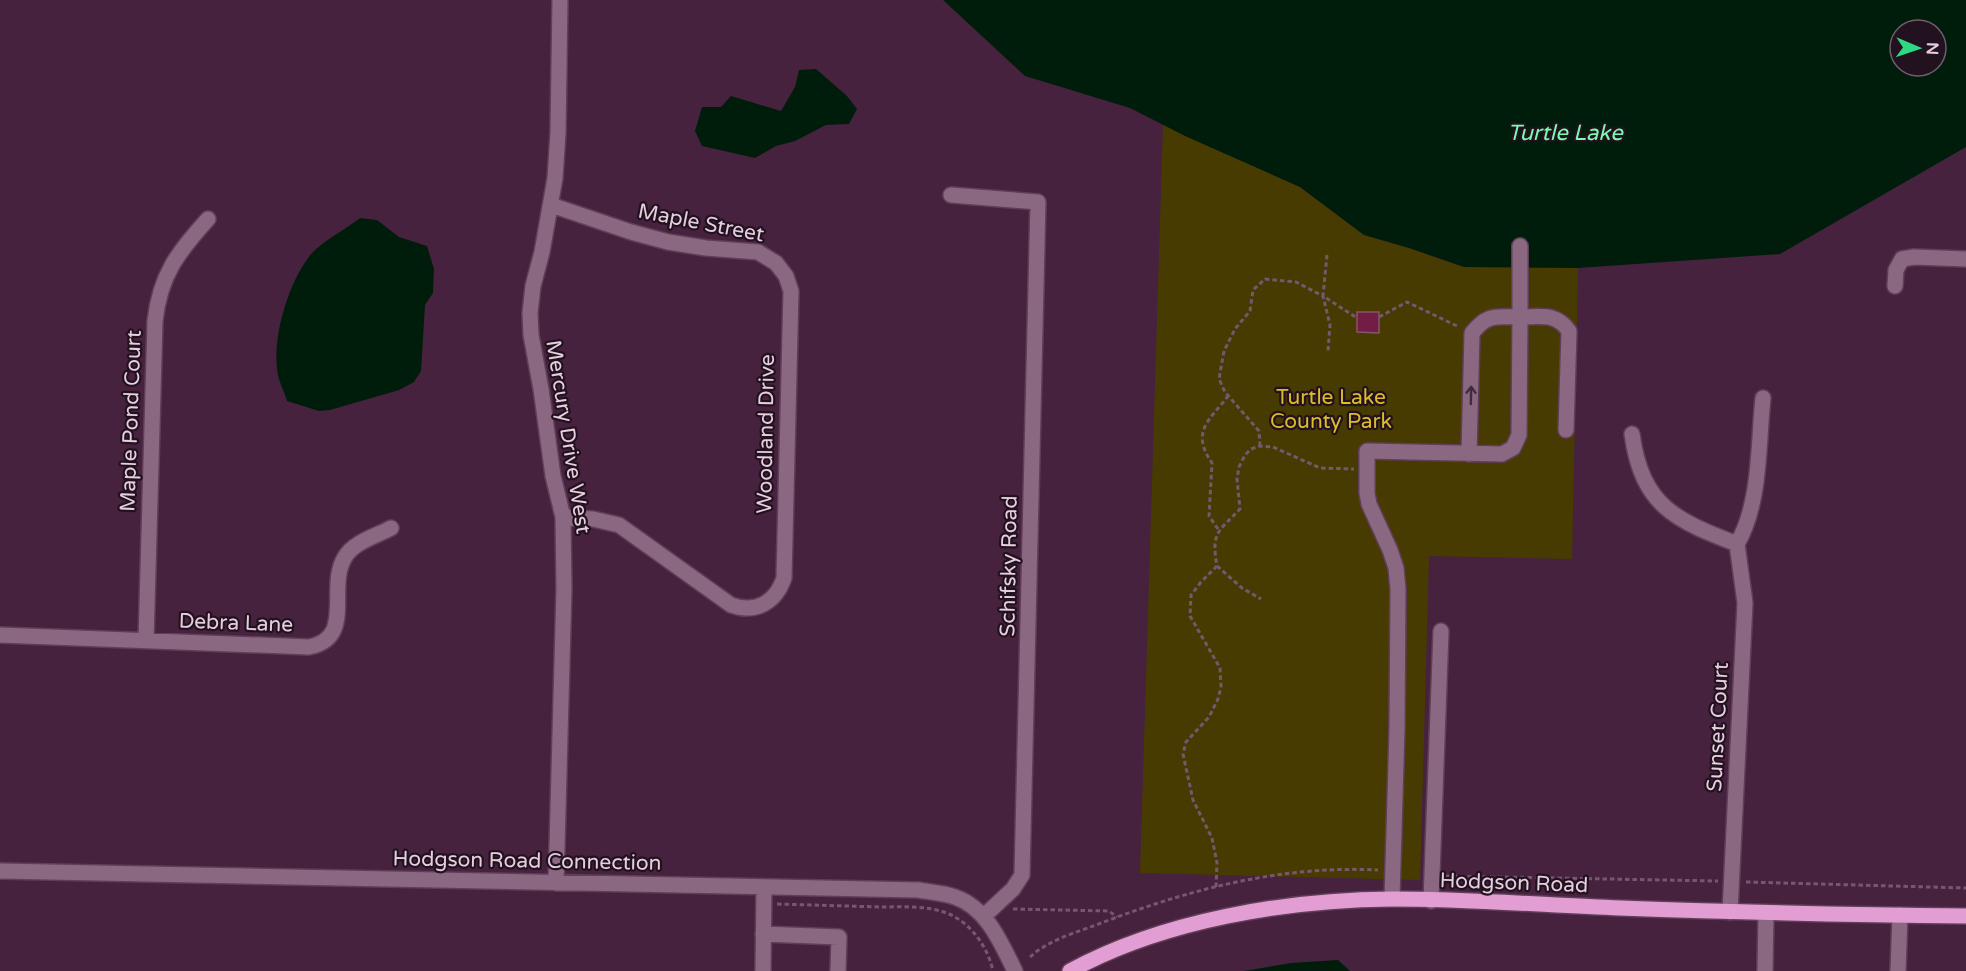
<svg xmlns="http://www.w3.org/2000/svg" width="1966" height="971" font-family="'Varela Round',sans-serif">
  <rect width="100%" height="100%" fill="#46223e"/>
  <path fill="#483b01" d="M1163,124L1300,187L1364,235L1409,248L1464,267L1578,268L1572,559L1429,556L1420,880L1140,873Z"/>
  <path fill="#001d0c" fill-rule="evenodd" d="M943,0H1966V147L1780,254L1578,268L1464,267L1409,248L1364,235L1300,187L1185,136L1130,108L1025,76ZM1900,30H1936V66H1900Z
    M816,69L847,96L857,109L849,124L826,125L795,141L776,146L755,158L702,146L695,131L702,107H721L731,96L781,111L795,87L799,70Z
    M360,218L377,220L399,237L427,246L434,269L433,293L425,305L421,371L414,382L399,390L330,410L319,411L287,401C285,394 281,386 279,379C269,344 289,276 315,250C328,238 346,229 360,218Z
    M1338,960L1350,971H1244L1291,963Z"/>
  <path fill="#731d46" stroke="#865567" stroke-width="1.5" d="M1357,312H1379V333L1357,332Z"/>
  <g fill="none" stroke-linecap="round" stroke-linejoin="round">
    <defs>
      <path id="minor" d="M951,195L1038,202L1022,875L1013,889L984,916
        M551,205L631,232L668,242L706,248L758,252L776,263L786,276L791,291L784,578C776,602 756,614 731,605L619,525L593,519L563,517
        M1520,246V317C1540,317 1556,312 1569,331L1566,430
        M1895,286L1896,270L1902,259L1914,257L1966,259
        M1632,434C1642,506 1675,520 1737,544
        M1737,544C1761,503 1758,444 1763,398
        M0,635L309,647C356,638 326,587 345,557C354,542 376,536 391,528
        M146,641L155,321C160,275 178,252 208,219
        M0,871L918,890C930,892 944,893 955,897C987,908 1001,943 1015,971
        M556,883L564,589L563,517L553,476L541,389L531,335L530,313L533,286L542,252L555,178L558,133L560,0
        M1392,899L1397,729L1398,589L1396,568L1390,550L1369,504L1367,493V451L1502,454L1513,448L1519,435L1520,317C1496,317 1488,313 1472,333L1469,454
        M1431,901L1441,631
        M1730,912L1745,603L1737,544
        M763,934L839,937L838,971
        M763,971L764,887
        M1765,971L1766,913
        M1898,971L1900,915"/>
      <path id="major" d="M1070,971C1164,920 1286,900 1392,899C1468,899 1544,905 1620,908C1735,912 1851,915 1966,916"/>
    </defs>
    <use href="#minor" stroke="#603e58" stroke-width="18"/>
    <use href="#major" stroke="#603e58" stroke-width="18"/>
    <path stroke="#775770" stroke-width="3" stroke-dasharray="4.5 3" stroke-linecap="butt" d="M1327,255L1323,296L1357,318
      M1379,317L1407,302L1459,327
      M1260,446L1259,431L1225,392L1219,379L1224,351L1235,329L1250,311L1253,290L1265,279L1296,282L1323,296L1330,325L1328,351
      M1218,529L1209,516L1212,463C1190,431 1210,420 1228,396
      M1217,566L1242,588L1261,599
      M1445,876L1718,881
      M1746,882L1966,888
      M1216,887L1217,863L1212,838L1193,800L1183,754L1186,742L1209,717L1218,699L1221,687L1220,668L1190,616L1191,595L1201,582L1217,566C1211,532 1218,532 1240,509L1237,479L1239,467L1245,455L1251,449L1260,446L1273,447L1320,468L1354,469
      M777,904C812,905 846,906 880,907C903,907 928,905 949,914C972,924 988,948 993,971
      M1013,909L1109,911L1117,917
      M1030,957C1047,941 1074,933 1096,925C1187,890 1280,865 1378,870"/>
    <use href="#minor" stroke="#8a6881" stroke-width="15"/>
    <use href="#major" stroke="#e29dd2" stroke-width="15"/>
  </g>
  <defs><path id="oneway-shaft" d="M-6 0H5M1.5-3L5.5 0L1.5 3" fill="none" stroke-width="1.6" stroke-linecap="round" stroke-linejoin="round" transform="scale(1.5)"/></defs>
  <use stroke="#412c3c" href="#oneway-shaft" transform="translate(1471 395) rotate(-89)"/>
  <g text-anchor="middle" dominant-baseline="central" stroke-width="4.5" stroke-linejoin="round" paint-order="stroke">
    <g font-size="21" fill="#e6cedf" stroke="#22121f">
      <text transform="translate(701 223) rotate(11)">Maple Street</text>
      <text transform="translate(131 421) rotate(-88)">Maple Pond Court</text>
      <text transform="translate(766 434) rotate(-89)">Woodland Drive</text>
      <text transform="translate(568 437) rotate(81)">Mercury Drive West</text>
      <text transform="translate(1009 566) rotate(-89)">Schifsky Road</text>
      <text transform="translate(236 623) rotate(2)">Debra Lane</text>
      <text transform="translate(1718 727) rotate(-87)">Sunset Court</text>
      <text transform="translate(527 861) rotate(1)">Hodgson Road Connection</text>
      <text transform="translate(1514 883) rotate(2)">Hodgson Road</text>
    </g>
    <g font-size="21" fill="#ddbc28" stroke="#22121f">
      <text x="1331" y="397">Turtle Lake<tspan x="1331" dy="24">County Park</tspan></text>
    </g>
    <g font-size="22" font-style="italic" fill="#7cfaaf" stroke="#22121f">
      <text x="1565" y="133">Turtle Lake</text>
    </g>
  </g>
  <g transform="translate(1918 48) rotate(92)"><circle r="28" fill="#22121f" stroke="#705d6c" stroke-width="1.5"/>
  <path d="M0-4.5L10 22L0 15L-10 22Z" fill="#2fd883"/>
  <text y="-9" font-size="16" font-weight="bold" text-anchor="middle" fill="#e6cedf">N</text>
  </g>
</svg>
